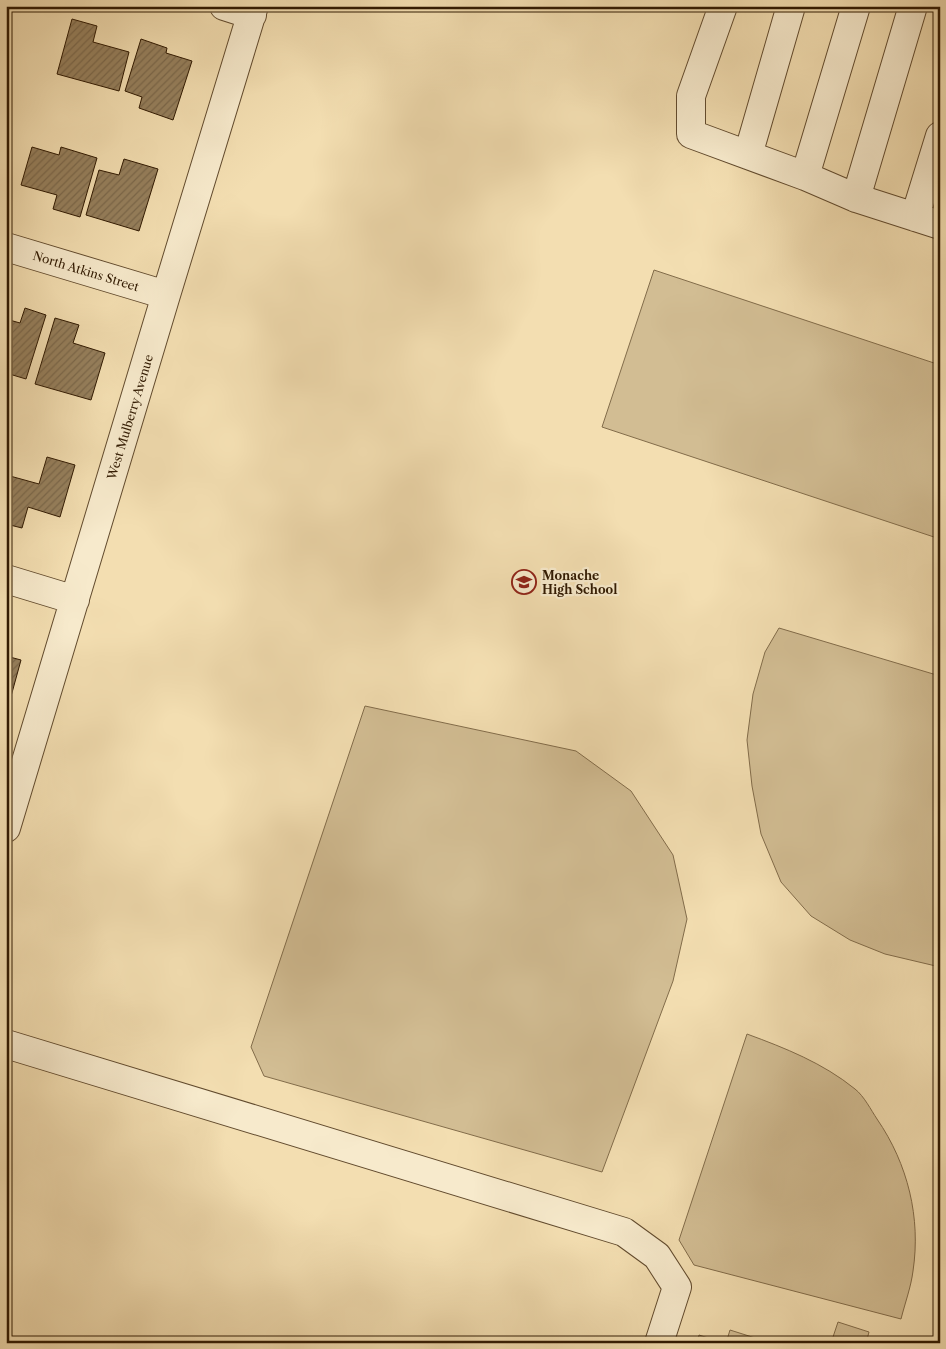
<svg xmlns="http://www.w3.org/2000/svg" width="946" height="1349" font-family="'Libre Caslon Text',serif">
  <defs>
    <pattern id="building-hatch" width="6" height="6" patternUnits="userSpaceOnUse" patternTransform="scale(1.25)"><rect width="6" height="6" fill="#96805d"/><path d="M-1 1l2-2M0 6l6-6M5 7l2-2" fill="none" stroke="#7b684b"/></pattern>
  </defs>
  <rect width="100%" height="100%" fill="#f3deb1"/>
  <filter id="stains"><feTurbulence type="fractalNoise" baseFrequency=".004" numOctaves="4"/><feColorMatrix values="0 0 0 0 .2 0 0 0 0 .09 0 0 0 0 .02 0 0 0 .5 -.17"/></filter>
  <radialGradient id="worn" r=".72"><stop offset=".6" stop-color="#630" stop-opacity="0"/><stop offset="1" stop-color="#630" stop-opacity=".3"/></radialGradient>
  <path fill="#d2bd93" stroke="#826c4a" d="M654,270L940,365V539L602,427Z
    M779,628L940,676V967L885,954L850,940L811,916L781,882L761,834L752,786L747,740L753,694L765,652Z
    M365,706L576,751L631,791L673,855L687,919L673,981L602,1172L264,1076L251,1047Z
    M747,1034C785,1048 823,1063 855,1089C864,1096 871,1110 877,1119C908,1164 921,1218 913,1271C911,1287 905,1303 901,1319L694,1265L679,1240Z
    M838,1322L869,1332L866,1343H831Z
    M730,1330L771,1343H726Z
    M699,1335L724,1343H697Z"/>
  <path fill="url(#building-hatch)" stroke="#311a02" d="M72,19L97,26L93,42L129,52L119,91L57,74Z
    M141,39L167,48L166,53L192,61L173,120L139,108L142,97L125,91Z
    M32,147L59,155L61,147L97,158L80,217L53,209L57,195L21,185Z
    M124,159L158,169L139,231L86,215L99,170L119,175Z
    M25,308L46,315L26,379L6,373V319L20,323Z
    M55,318L79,325L73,343L105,353L91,400L35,384Z
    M47,457L75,465L60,517L28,507L22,528L6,524V490L10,476L39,484Z
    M6,656L21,660L10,700L6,699Z"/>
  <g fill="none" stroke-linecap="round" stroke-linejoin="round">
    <defs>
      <path id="minor" d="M224,6L252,15
        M723,6L691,96V134L805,176L856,198L940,225
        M748,155L791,6
        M805,176L856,6
        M856,198L913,6
        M915,217L940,136
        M6,247L166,295
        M6,579L75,600
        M6,828L166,295L254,6
        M6,1044L624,1232L657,1256L677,1287L659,1343"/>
    </defs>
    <use href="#minor" stroke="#624b2e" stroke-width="30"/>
    <use href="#minor" stroke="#f7eacc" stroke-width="28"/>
  </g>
  <defs>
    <symbol id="school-ring" viewBox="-11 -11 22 22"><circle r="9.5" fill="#f7eacc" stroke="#8f2418" stroke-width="1.5"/><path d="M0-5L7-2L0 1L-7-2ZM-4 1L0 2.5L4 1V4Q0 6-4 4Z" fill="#8f2418"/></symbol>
  </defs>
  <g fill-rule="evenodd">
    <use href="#school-ring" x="510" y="568" width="28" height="28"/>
  </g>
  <g text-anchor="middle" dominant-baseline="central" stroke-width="4.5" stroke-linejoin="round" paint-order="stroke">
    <g font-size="12" fill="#311a02" stroke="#f7eacc">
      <text transform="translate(86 271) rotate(17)">North Atkins Street</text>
      <text transform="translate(130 417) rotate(-73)">West Mulberry Avenue</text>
    </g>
    <g font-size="12" font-weight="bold" fill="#311a02" stroke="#f7eacc" text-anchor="start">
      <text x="542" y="575">Monache<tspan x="542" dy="14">High School</tspan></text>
    </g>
  </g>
  <rect width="946" height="1349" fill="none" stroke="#f3deb1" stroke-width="25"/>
  <rect x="8" y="8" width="931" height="1334" fill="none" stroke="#311a02" stroke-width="2.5"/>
  <rect x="12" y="12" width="921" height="1324" fill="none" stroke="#311a02"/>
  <rect width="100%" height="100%" filter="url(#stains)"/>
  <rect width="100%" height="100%" fill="url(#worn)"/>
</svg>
